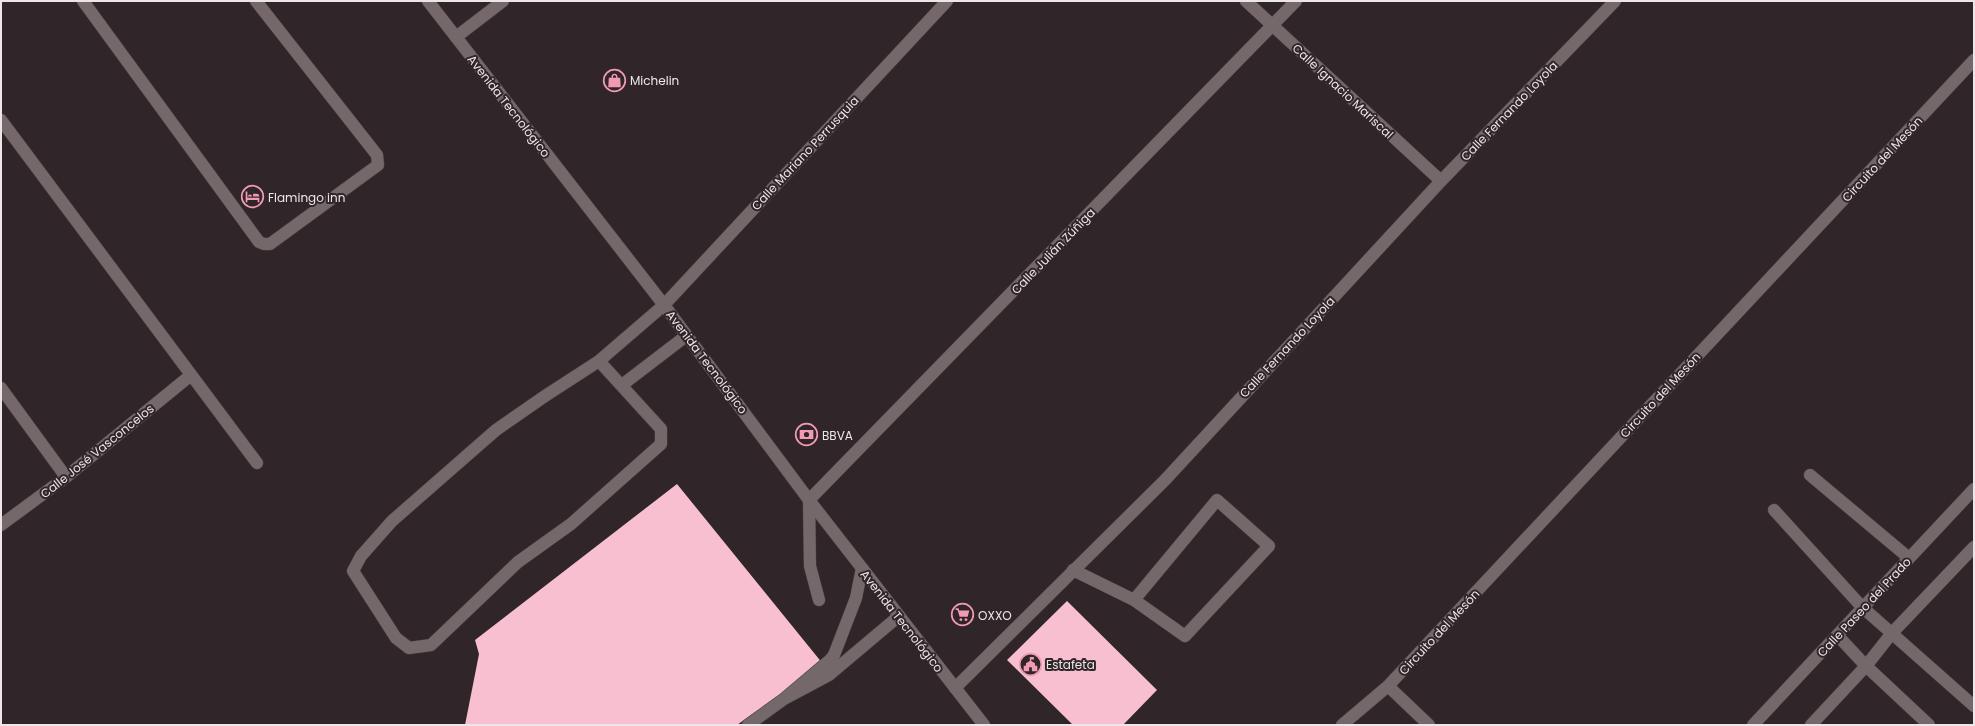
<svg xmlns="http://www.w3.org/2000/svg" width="1975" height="726" font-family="Poppins,sans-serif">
  <rect width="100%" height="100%" fill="#302629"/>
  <path fill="#f7bfcf" d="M677,484L823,664L737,725H465L479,654L475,640Z
    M1067,601L1157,690L1123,725H1073L1007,660Z"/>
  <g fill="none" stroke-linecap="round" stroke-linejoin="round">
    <defs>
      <path id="lane" d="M83,1L259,242L264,244H270L378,165L377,155L256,1
        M599,361L661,429V444L571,524L518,562L431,645L409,648L396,638L353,571L361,556L392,521L496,430L545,396L599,361L664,305
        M622,385L686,336
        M1810,475L1909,558
        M809,500L810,566L819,600
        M1774,510L1862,607
        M862,568L856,598L834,655L830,660L784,699L829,675L899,616
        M1073,570L1134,600L1185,636L1269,546L1217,500L1134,600
        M748,725L784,699"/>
      <path id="street" d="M1246,1L1441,181
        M456,37L503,1
        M1,120L257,463
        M664,305L947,1
        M1,388L66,477
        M809,500L1296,1
        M1,525L66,477L191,375
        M1862,607L1974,706
        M1838,636L1866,666L1929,725
        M1388,686L1429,725
        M955,688L1165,480L1441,181L1615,1
        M1342,725L1388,686L1974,60
        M1753,725L1974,489
        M1811,725L1866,666L1892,633L1974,547"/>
      <path id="secondary" d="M428,1L664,305L809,500L984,725"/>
    </defs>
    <use href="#lane" stroke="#4b4345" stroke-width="13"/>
    <use href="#street" stroke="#4b4345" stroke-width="13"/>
    <use href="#secondary" stroke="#4b4345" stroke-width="13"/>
    <use href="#lane" stroke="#75686b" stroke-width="12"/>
    <use href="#street" stroke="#75686b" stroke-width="12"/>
    <use href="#secondary" stroke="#75686b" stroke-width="12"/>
  </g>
  <defs>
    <symbol id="shop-ring" viewBox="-11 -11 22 22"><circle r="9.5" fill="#302629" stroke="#f09ab4" stroke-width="1.5"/><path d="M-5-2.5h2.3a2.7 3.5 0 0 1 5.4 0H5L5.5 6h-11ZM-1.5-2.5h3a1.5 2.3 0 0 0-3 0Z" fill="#f09ab4"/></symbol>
    <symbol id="hotel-ring" viewBox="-11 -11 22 22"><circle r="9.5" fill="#302629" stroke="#f09ab4" stroke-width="1.5"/><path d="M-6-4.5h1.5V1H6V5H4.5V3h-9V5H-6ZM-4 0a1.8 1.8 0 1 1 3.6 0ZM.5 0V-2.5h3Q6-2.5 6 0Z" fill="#f09ab4"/></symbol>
    <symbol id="bank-ring" viewBox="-11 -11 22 22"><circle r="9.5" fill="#302629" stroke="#f09ab4" stroke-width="1.5"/><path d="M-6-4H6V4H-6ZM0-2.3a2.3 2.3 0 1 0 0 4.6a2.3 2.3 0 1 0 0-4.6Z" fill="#f09ab4"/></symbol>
    <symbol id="supermarket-ring" viewBox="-11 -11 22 22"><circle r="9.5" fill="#302629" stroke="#f09ab4" stroke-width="1.5"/><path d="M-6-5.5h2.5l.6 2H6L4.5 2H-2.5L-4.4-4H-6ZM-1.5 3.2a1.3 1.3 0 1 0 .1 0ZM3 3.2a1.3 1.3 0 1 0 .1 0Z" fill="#f09ab4"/></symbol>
    <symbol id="civic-ring" viewBox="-11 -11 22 22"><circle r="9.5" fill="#302629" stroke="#f09ab4" stroke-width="1.5"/><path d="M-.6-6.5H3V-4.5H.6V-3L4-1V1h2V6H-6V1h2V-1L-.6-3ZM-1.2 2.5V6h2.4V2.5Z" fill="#f09ab4"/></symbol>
  </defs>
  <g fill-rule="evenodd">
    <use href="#shop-ring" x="602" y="68" width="25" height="25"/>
    <use href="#hotel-ring" x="240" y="184" width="25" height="25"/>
    <use href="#bank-ring" x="794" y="422" width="25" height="25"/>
    <use href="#supermarket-ring" x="950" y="602" width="25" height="25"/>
    <use href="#civic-ring" x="1018" y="652" width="25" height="25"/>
  </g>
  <g text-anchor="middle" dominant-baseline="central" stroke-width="4" stroke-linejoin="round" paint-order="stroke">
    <g font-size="12" fill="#ede6e8" stroke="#302629" text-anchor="start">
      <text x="630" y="80">Michelin</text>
      <text x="268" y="197">Flamingo inn</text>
      <text x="822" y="435">BBVA</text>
      <text x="978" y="615">OXXO</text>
      <text x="1046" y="664">Estafeta</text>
    </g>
    <g font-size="12" fill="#ede6e8" stroke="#302629">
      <text transform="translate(1343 91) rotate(43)">Calle Ignacio Mariscal</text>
      <text transform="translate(509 106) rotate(52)">Avenida Tecnológico</text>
      <text transform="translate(1509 111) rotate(-46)">Calle Fernando Loyola</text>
      <text transform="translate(805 153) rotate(-47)">Calle Mariano Perrusquia</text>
      <text transform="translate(1882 159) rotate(-47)">Circuito del Mesón</text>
      <text transform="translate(1053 251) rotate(-46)">Calle Julián Zúñiga</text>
      <text transform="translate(1287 347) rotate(-47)">Calle Fernando Loyola</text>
      <text transform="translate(707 362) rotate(53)">Avenida Tecnológico</text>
      <text transform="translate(1660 395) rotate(-47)">Circuito del Mesón</text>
      <text transform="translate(97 451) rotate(-39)">Calle José Vasconcelos</text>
      <text transform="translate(1864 607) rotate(-47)">Calle Paseo del Prado</text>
      <text transform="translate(902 621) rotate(52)">Avenida Tecnológico</text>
      <text transform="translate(1439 632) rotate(-47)">Circuito del Mesón</text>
    </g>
  </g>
  <rect width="1975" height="726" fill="none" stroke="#ede6e8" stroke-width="4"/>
</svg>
